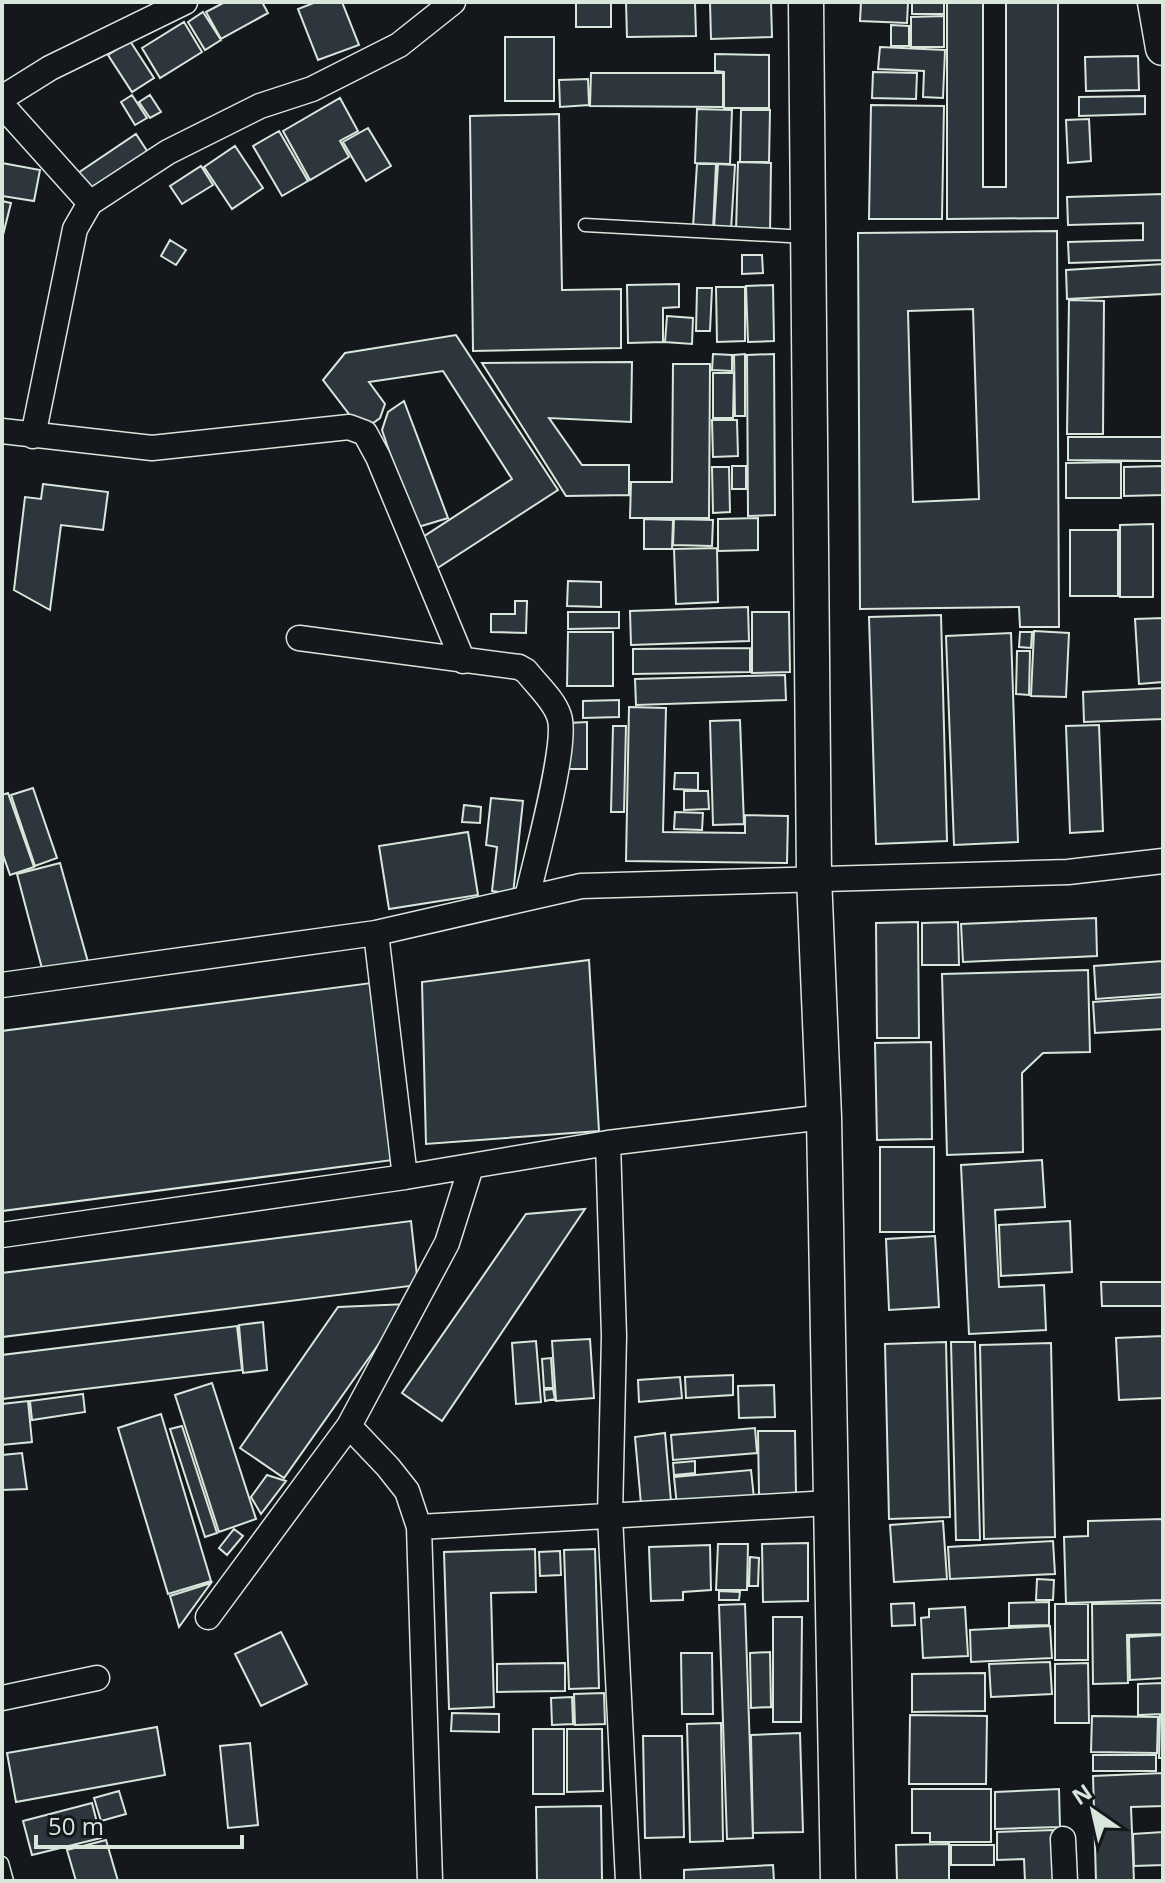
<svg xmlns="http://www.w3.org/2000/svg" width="1165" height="1883" font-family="'Open Sans',sans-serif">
  <rect width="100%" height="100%" fill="#14181c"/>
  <path fill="#2c363c" stroke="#d8e6dc" stroke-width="2" fill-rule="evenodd" d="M225,2H262L268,13L221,39L206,12Z
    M316,2H342L359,45L318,60L298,9Z
    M576,2H611V27H576Z
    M626,2H695L696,36L627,37Z
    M710,2H771L772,37L711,39Z
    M861,2H908L907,23L860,21Z
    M912,2H944V14H912Z
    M947,2H983V187H1006V2H1058V218L947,219Z
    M203,12L221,40L205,50L188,22Z
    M944,16V47H911V17Z
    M184,22L202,52L160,78L142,48Z
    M891,25L909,26V46H891Z
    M505,37H554V101H505Z
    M130,41L154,78L132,92L108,55Z
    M880,47L945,50L943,98L923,97L924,71L878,69Z
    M715,54L769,55V108H724V72L715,71Z
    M1138,56L1139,90L1086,91L1085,57Z
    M873,72L917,73L916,99L872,98Z
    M591,73H723V107L590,106Z
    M588,79L589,105L560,107L559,80Z
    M132,95L147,118L135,125L121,102Z
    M150,95L161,112L150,118L139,102Z
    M1145,96V114L1079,116V97Z
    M340,98L358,131L340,141L349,157L310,180L283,131Z
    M871,105L944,106L942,219H869Z
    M697,109L732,110L730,164L695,163Z
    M741,110H770L769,162H740Z
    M559,114L562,290L621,289V348L473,351L470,116Z
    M1089,119L1091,161L1068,163L1066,120Z
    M368,128L391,166L366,181L343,142Z
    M279,131L308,181L282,196L253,146Z
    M136,134L151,157L94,196L78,173Z
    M235,146L263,188L232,209L204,167Z
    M738,162L771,163L770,234L736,231Z
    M2,163L40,170L34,201L2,196Z
    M697,164H716L713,230L693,227Z
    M718,164L735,165L731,230L714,228Z
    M201,166L213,185L182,204L170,186Z
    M1163,194V260L1069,263L1068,242L1143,240V223L1068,225L1067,197Z
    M2,201L11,203L2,239Z
    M1057,231L1059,627H1020L1019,607L860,609L858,233ZM973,309L979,499L913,502L908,311Z
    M170,240L186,250L176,265L161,256Z
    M742,255H762L763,273L742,274Z
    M1163,264V294L1067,299L1066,270Z
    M679,284V307L663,308V342L628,343L627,285Z
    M773,285L774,341L748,342L746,286Z
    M716,287H745V341L717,342Z
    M697,288H712L710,331H696Z
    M1069,300L1104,301L1103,434H1067Z
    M667,316L693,318L692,344L665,342Z
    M456,335L558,490L436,569L423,537L512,479L443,371L369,382L385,404L380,418L362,431L323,380L345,353Z
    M713,354L732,355V371L712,370Z
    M745,354V416H735L734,355Z
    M774,354L775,515L748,516L747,355Z
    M632,362L631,422L549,418L582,465H629V495L566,496L482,363Z
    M673,364H710L709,518H630L631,482H672Z
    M713,373H734L733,418H713Z
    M404,401L448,518L415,528L382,430L388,412Z
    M712,420H737L738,456L713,457Z
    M1068,437H1163V461L1068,460Z
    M1121,462V498H1066V463Z
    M732,466H746V489H732Z
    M1163,466V495L1124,496V467Z
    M712,467H729L730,512L713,513Z
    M43,484L108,492L103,530L61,525L50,610L14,590L25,497L41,499Z
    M758,518V550L718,551V519Z
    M644,519L673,520L672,549H644Z
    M674,519L713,520L712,546L673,545Z
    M1153,524V597H1120V525Z
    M1070,530H1118V596H1070Z
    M717,548L718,602L676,604L674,549Z
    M568,581L601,582V607L567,606Z
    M515,601H527L526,633L491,632V614H515Z
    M748,607L749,641L631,645L630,611Z
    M568,612H619V628L568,629Z
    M752,612H789L790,672L752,673Z
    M941,615L947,841L876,844L869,617Z
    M1163,618V682L1139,684L1135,619Z
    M1034,631L1069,633L1066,697L1031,696Z
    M568,632H613V686H567Z
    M1020,632H1032L1031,648L1019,647Z
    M1011,633L1018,842L954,845L946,636Z
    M750,648V672L633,674V649Z
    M1017,651H1030L1029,695L1016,694Z
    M785,675L786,700L636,705L635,679Z
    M1163,688V719L1084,722L1083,692Z
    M619,700V717L583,718V701Z
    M629,707L666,708L663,832L745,833V815L788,816L787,863L626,861Z
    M740,720L744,824L713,825L710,721Z
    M587,722V769H568V723Z
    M1099,725L1103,831L1070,833L1066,726Z
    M613,726H626L624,812H611Z
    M675,773H698V790L674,789Z
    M33,788L57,858L35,866L11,795Z
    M684,791H708L709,809L684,810Z
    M8,793L34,867L10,875L2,852V795Z
    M491,798L523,801L513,894L492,891L497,847L486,845Z
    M464,805L481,807L480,823L462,822Z
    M675,812L703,813L702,830L674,829Z
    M468,832L478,895L389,909L379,846Z
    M60,863L90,969L44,976L17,874Z
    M1096,918L1097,956L963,962L961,924Z
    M918,922L919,1038H877L876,923Z
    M958,922L959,965H922V923Z
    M589,960L599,1131L426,1144L422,982Z
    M1163,961V994L1096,999L1094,966Z
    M1088,970L1090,1052L1043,1053L1022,1073L1023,1152L947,1155L942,974Z
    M371,983L393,1160L2,1211V1031Z
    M1163,997V1029L1095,1033L1093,1002Z
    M931,1042L932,1139L877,1140L875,1043Z
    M880,1147H934V1232H880Z
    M1042,1160L1045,1207L995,1210L999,1287L1044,1285L1046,1330L969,1334L961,1165Z
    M585,1209L442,1421L402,1393L526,1214Z
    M411,1221L418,1285L2,1337V1273Z
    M1070,1221L1072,1272L1001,1276L999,1225Z
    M935,1236L939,1307L889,1310L886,1239Z
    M1101,1282H1163V1306H1102Z
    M407,1304L284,1478L240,1448L338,1307Z
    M263,1322L267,1370L243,1373L239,1325Z
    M237,1326L242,1370L2,1399V1355Z
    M1163,1336V1398L1119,1400L1116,1338Z
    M590,1339L594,1398L556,1401L552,1341Z
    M536,1341L541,1402L516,1404L512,1343Z
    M946,1342L950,1517L889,1519L885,1344Z
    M951,1342H975L980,1540H956Z
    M1051,1343L1055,1537L984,1539L980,1345Z
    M551,1358L553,1388H544L542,1359Z
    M733,1375V1395L686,1398L685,1377Z
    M680,1377L682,1398L639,1402L638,1380Z
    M212,1383L256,1519L219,1532L175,1395Z
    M774,1385L775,1417L739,1418L738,1386Z
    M553,1389L555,1399L545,1401L544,1390Z
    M83,1394L85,1412L32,1420L30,1401Z
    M28,1401L32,1442L2,1445V1404Z
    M161,1414L211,1581L168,1594L118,1428Z
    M182,1426L217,1533L205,1537L170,1429Z
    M755,1428L757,1453L673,1460L671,1435Z
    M758,1431H795L796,1494L759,1495Z
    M665,1433L671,1501L641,1504L635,1437Z
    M22,1453L27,1489L2,1490V1455Z
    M695,1461V1473L674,1475L673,1463Z
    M751,1470L754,1498L677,1506L674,1477Z
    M267,1475L286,1481L261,1514L251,1497Z
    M1163,1519V1600L1066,1603L1064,1537L1088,1536V1521Z
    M943,1521L947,1579L894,1582L890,1525Z
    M234,1529L243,1536L227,1555L219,1548Z
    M1053,1541L1055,1574L950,1579L948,1547Z
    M808,1543V1601L763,1602L762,1544Z
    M718,1544H748L747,1590H716Z
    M710,1545L711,1590L683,1592V1600L651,1601L649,1547Z
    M535,1549L536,1592L491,1593L494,1707L449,1709L444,1552Z
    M595,1549L599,1688L569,1689L564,1550Z
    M560,1551L561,1575L540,1576L539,1552Z
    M750,1557L759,1558L758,1586H749Z
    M1037,1579L1054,1580L1053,1600H1036Z
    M211,1583L179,1627L170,1596Z
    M719,1591L740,1592L739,1600H719Z
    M1049,1602V1625L1009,1626V1603Z
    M914,1603L915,1625L892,1626L891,1604Z
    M1163,1603V1634L1127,1635L1128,1683L1093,1684L1092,1604Z
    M745,1604L753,1838L727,1839L719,1605Z
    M1055,1604H1088V1660H1055Z
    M965,1607L968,1656L923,1658L921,1618L929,1617V1609Z
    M773,1617H802L801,1722H773Z
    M1050,1626L1052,1658L971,1662L970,1630Z
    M281,1632L307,1684L261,1706L235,1654Z
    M1163,1635V1678L1130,1680L1129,1637Z
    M770,1652L771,1707L751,1708L750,1653Z
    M681,1653H712L713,1714H682Z
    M1050,1662L1052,1694L991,1697L989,1664Z
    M565,1663V1691L497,1692V1664Z
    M1088,1663L1089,1723H1055V1664Z
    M985,1673V1711L912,1712V1674Z
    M1163,1683V1714L1138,1715V1684Z
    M604,1693L605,1724L575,1725L574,1694Z
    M572,1697L573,1724L552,1725L551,1698Z
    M452,1713L499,1714V1732L451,1731Z
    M910,1715L987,1716L986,1784H909Z
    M1092,1716L1158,1717L1157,1753L1091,1752Z
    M1160,1716H1163V1758H1159Z
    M721,1723L723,1841L690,1842L687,1724Z
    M157,1727L165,1775L16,1802L7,1753Z
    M533,1729H564V1794H533Z
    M567,1729H602L603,1791L567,1792Z
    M800,1733L803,1832L753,1833L751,1735Z
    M643,1736H682L684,1837L645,1838Z
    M250,1743L258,1825L228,1828L220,1746Z
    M1093,1755H1156V1771H1093Z
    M1163,1773V1806L1131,1807L1134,1881H1096L1093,1776Z
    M912,1789H991V1842H930V1833H912Z
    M1059,1789L1060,1827L995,1829V1792Z
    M119,1791L126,1814L101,1821L94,1798Z
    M92,1803L101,1838L32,1855L23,1821Z
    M601,1806L602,1881H537L536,1807Z
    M1055,1830L1057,1881H1025L1024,1859L997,1860V1832Z
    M1163,1832V1865L1134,1866L1133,1834Z
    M106,1840L118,1881H76L67,1850Z
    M949,1844V1881H897L896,1845Z
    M951,1845H994V1865H951Z
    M773,1865L774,1881H684V1870Z"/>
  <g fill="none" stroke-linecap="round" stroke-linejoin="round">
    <defs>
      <path id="lane" d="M585,225L806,237
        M2,1863L7,1881"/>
      <path id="street" d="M2,98L50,68L185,2
        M2,105L90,203
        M2,431L152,448L349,427L365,433L378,457L463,661
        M33,436L75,229L90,203L168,152L260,106L312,89L399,45L453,2
        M299,638L519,667L526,671C537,685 554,700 559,716C569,742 534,865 527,898
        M376,933L405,1177
        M2,985L376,933L581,886L1068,872L1163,861
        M608,1143L614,1336L610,1516L628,1881
        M2,1235L405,1177L608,1143L824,1117
        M349,1426L388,1467L407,1491L419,1527L430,1881
        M419,1527L829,1503
        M208,1617L349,1426L447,1243L471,1167
        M2,1698L97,1678
        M1063,1839L1065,1881"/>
      <path id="secondary" d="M806,2L814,877L824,1117L838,1881
        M1155,2L1163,48"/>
    </defs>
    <use href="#lane" stroke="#d8e6dc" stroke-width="15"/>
    <use href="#street" stroke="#d8e6dc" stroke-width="27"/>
    <use href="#secondary" stroke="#d8e6dc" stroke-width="37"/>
    <use href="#lane" stroke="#14181c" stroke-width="12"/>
    <use href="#street" stroke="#14181c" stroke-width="24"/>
    <use href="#secondary" stroke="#14181c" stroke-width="34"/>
  </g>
  <rect width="1165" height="1883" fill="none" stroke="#d8e6dc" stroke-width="8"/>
  <g transform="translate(1093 1811) rotate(326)" stroke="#14181c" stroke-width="6" paint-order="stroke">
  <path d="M0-6L14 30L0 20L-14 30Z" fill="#d8e6dc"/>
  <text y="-12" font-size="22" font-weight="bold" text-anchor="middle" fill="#d8e6dc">N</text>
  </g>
  <path d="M36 1835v12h206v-12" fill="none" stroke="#d8e6dc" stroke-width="4"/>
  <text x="48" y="1835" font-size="24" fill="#d8e6dc" stroke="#14181c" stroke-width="6" paint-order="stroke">50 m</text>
</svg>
